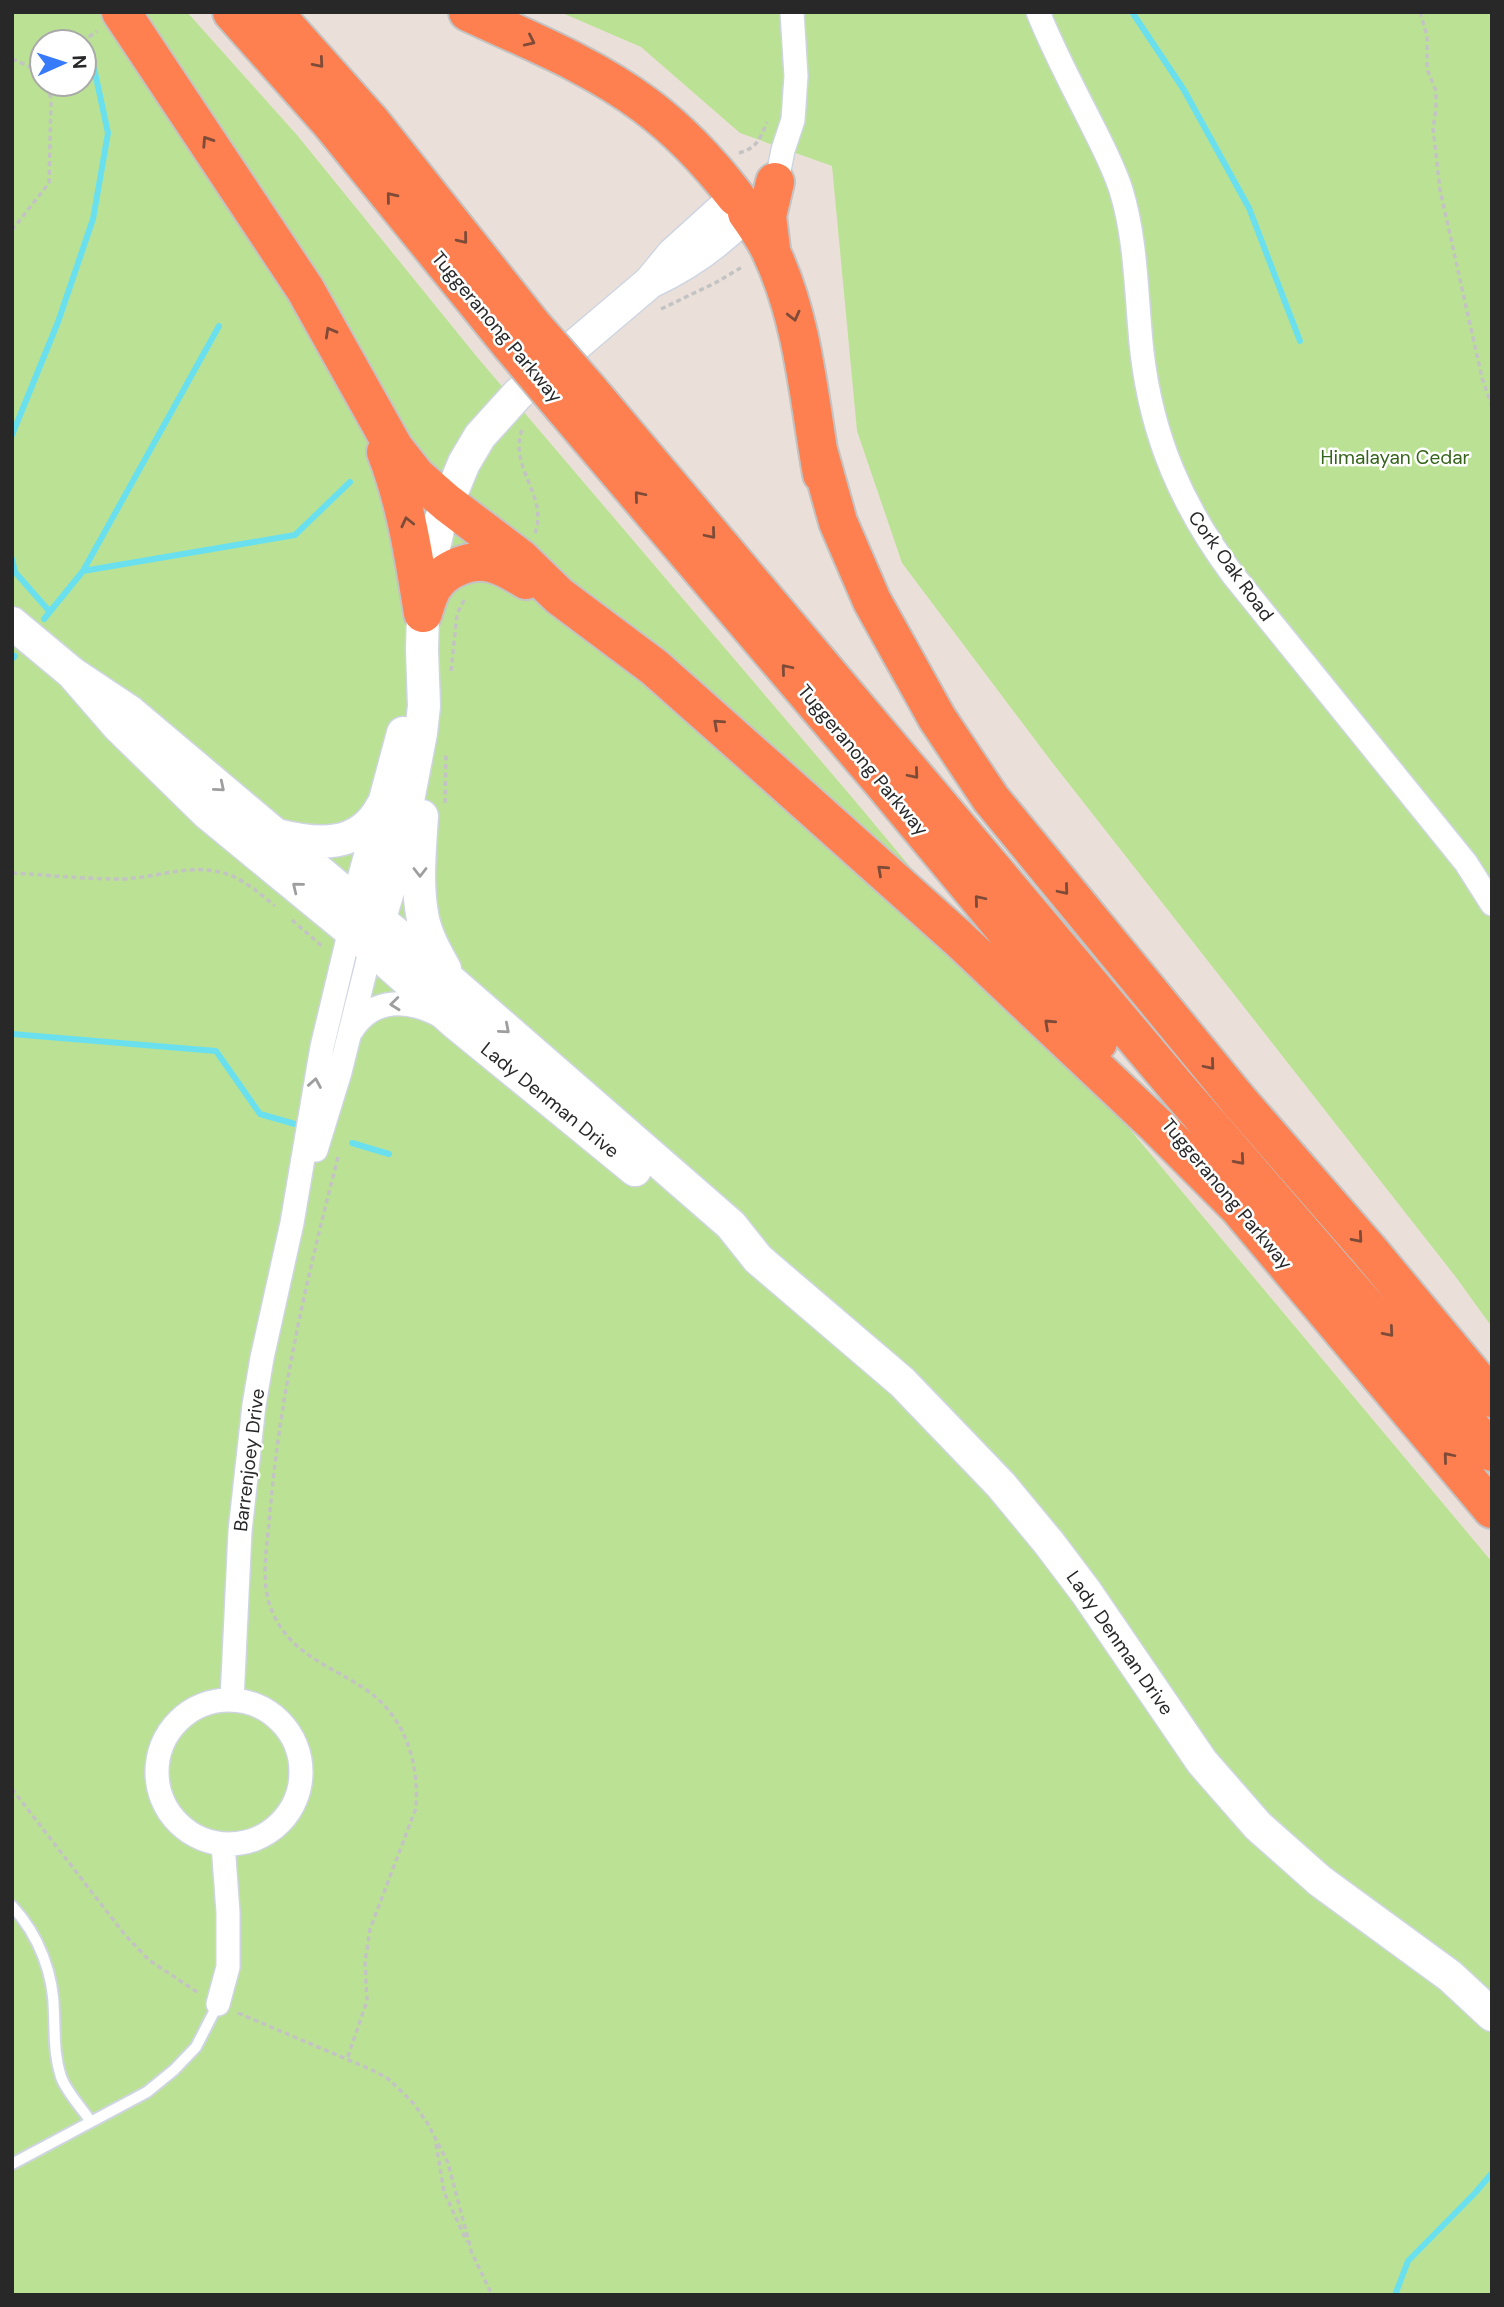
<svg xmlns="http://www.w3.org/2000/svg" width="1504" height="2307" font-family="'DM Sans',sans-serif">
  <rect width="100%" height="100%" fill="#ebe0d9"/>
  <path fill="#bbe294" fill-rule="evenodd" d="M12,12H187L297,135L477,357L850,795L1492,1562V2295H12ZM42,42H84V84H42Z
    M560,12H1492V1327L1455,1276L1051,761L902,563L857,431L832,166L740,133L641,47Z"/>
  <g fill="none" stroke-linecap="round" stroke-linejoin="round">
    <path stroke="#6ae0ee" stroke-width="6" d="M1132,12L1184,90L1249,208L1300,341
      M12,435L58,322L93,219L108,133L94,68
      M12,559L15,572L50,612
      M83,571L219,326
      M44,619L83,571L295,535L350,482
      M12,659L15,656
      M12,1034L216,1051L260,1114L295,1124
      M352,1143L389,1154
      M1395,2295L1408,2261L1475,2193L1492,2173"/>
    <defs>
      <path id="lane" d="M12,1906C39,1935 54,1975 54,2014C55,2036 54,2056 61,2077C67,2093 82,2108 91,2122
        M12,2164L147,2092L174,2070L196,2047L218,2004"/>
      <path id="street" d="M1038,12C1054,52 1074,89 1093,127C1103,147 1114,168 1121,190C1137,242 1136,298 1142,352C1152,438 1182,506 1233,575L1466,863L1492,904
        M767,192L778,176L783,150L793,120L796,76L792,12
        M352,1030C373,997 408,999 439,1015
        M316,1150L340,1072L371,948
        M232,1700L240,1531L254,1405L262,1358L292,1223L322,1047L350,930
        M157 1772a72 72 0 1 1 144 0a72 72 0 1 1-144 0Z
        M218,2004L228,1967V1912L223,1844"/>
      <path id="secondary" d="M12,623L72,673L118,726L208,814L371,948L454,1022L635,1170
        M72,673L129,711L333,883L397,934L731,1225L758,1259L902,1382L1001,1485L1049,1543L1086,1592L1202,1762L1258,1826L1320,1881L1450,1976L1492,2015
        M422,816C420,849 416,886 423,919C427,937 436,953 445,969
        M277,835C317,845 360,849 382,806
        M353,919L403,733
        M371,948L395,868L421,733L424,706L422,650L423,613L429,570L440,521L464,463L480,436L518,394L650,282L673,254L736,197L747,213C719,242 687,265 650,282"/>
      <path id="highway" d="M121,12L305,289L394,448L416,476L447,503L521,559L559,596L654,667L769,769L958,938L1157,1126L1239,1208
        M232,12L330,122L511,345
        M273,12L372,123L533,326
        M468,12C528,40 592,65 645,105C680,131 709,162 736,197
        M747,213C756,226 766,239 772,254C804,323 809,401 822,474
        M771,249L767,216L775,182
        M588,389L1179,1090L1492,1452
        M564,408L883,783L1098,1042
        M818,450L838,522L872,601L937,718L991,799L1239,1101L1368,1249L1492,1398
        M386,452C406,503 414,558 423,613
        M423,613C426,604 428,595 433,587C444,569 471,558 491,563C504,566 515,573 526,580
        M1223,1189L1492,1509"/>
    </defs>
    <use href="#lane" stroke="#ced5e1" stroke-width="14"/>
    <use href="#street" stroke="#ced5e1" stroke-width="26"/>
    <use href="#secondary" stroke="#ced5e1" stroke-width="35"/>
    <use href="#highway" stroke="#c3c3c3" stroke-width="42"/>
    <path stroke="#c3c3c3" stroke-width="3.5" stroke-dasharray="5 3.5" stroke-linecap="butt" d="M1420,12L1427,36V69L1436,91V110L1433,128L1440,190L1482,378L1492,407
      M82,42L97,31
      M12,59L42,72
      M739,153C757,148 760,139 767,122
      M12,230L49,183L51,99L47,84
      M661,309L715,283L744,266
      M522,430C508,467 549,497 535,533
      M451,671L457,614L464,600
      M445,803L446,752
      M12,873C48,875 84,879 120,879C164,878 204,856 245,883C256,890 265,898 275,906
      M292,920L323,947
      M338,1157C307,1277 281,1388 270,1511C268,1542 260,1577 270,1606C288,1655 329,1664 368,1691C406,1719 419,1763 416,1808L370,1929L365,1962L367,2001L347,2059
      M12,1789L125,1935L149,1960L200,1994
      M238,2013L372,2070L387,2078L398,2088L414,2104L428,2124L448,2163L471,2250
      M436,2144L444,2192L467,2242
      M470,2249L492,2295"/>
    <use href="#lane" stroke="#fff" stroke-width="10"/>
    <use href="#street" stroke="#fff" stroke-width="23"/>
    <use href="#secondary" stroke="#fff" stroke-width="32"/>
    <use href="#highway" stroke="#fe8050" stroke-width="38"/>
    <defs>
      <path id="highway-bridge" d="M533,326L588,389
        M511,345L564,408"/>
    </defs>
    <use href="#highway-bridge" stroke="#c3c3c3" stroke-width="42" stroke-linecap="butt"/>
    <use href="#highway-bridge" stroke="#fe8050" stroke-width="38"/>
  </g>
  <defs><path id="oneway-chevron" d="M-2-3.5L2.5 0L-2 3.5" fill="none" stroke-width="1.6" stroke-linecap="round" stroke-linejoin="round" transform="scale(1.75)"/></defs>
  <g stroke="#7e4b38">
    <use href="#oneway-chevron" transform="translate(530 41) rotate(25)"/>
    <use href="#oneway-chevron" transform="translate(319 63) rotate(49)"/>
    <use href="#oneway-chevron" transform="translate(207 141) rotate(-123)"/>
    <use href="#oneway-chevron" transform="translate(391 197) rotate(-129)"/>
    <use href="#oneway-chevron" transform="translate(463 239) rotate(51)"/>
    <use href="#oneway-chevron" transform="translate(794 316) rotate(76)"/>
    <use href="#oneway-chevron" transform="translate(330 332) rotate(-119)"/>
    <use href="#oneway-chevron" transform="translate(639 496) rotate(-130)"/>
    <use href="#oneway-chevron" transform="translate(407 522) rotate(-103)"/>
    <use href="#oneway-chevron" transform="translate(711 534) rotate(50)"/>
    <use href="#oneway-chevron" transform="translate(786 669) rotate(-130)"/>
    <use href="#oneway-chevron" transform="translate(718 724) rotate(-138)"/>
    <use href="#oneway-chevron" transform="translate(914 774) rotate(50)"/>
    <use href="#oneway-chevron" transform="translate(882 870) rotate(-138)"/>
    <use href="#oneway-chevron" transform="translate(1064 890) rotate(50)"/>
    <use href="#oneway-chevron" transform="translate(979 900) rotate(-130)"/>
    <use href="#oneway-chevron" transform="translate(1049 1024) rotate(-137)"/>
    <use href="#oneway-chevron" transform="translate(1210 1065) rotate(50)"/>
    <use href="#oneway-chevron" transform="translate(1240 1160) rotate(49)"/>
    <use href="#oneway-chevron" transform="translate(1358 1238) rotate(49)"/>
    <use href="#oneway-chevron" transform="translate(1389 1332) rotate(49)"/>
    <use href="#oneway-chevron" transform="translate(1448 1457) rotate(-130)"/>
  </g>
  <g stroke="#9e9e9e">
    <use href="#oneway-chevron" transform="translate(220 787) rotate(40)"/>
    <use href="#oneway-chevron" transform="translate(420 872) rotate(90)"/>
    <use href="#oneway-chevron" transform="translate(297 887) rotate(-141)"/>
    <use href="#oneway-chevron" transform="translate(395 1004) rotate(174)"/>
    <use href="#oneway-chevron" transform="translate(505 1029) rotate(41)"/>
    <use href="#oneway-chevron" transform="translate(315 1083) rotate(-80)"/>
  </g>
  <g text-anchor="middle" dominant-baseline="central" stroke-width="5" stroke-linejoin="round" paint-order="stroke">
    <g font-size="19" fill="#282828" stroke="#fff">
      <text transform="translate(497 327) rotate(50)">Tuggeranong Parkway</text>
      <text transform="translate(1231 566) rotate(54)">Cork Oak Road</text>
      <text transform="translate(863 760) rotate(50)">Tuggeranong Parkway</text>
      <text transform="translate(550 1100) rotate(39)">Lady Denman Drive</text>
      <text transform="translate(1227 1194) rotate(50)">Tuggeranong Parkway</text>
      <text transform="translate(249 1460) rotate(-83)">Barrenjoey Drive</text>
      <text transform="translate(1120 1643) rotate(55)">Lady Denman Drive</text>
    </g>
    <g font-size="19" fill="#346419" stroke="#fff">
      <text x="1395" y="457">Himalayan Cedar</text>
    </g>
  </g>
  <rect width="1504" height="2307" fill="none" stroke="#282828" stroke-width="28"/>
  <g transform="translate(63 63) rotate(87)"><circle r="33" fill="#ffffff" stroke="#a9a9a9" stroke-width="2"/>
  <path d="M0-5L12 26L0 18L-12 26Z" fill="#377afa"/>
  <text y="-10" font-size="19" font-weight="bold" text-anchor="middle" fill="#282828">N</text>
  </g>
</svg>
